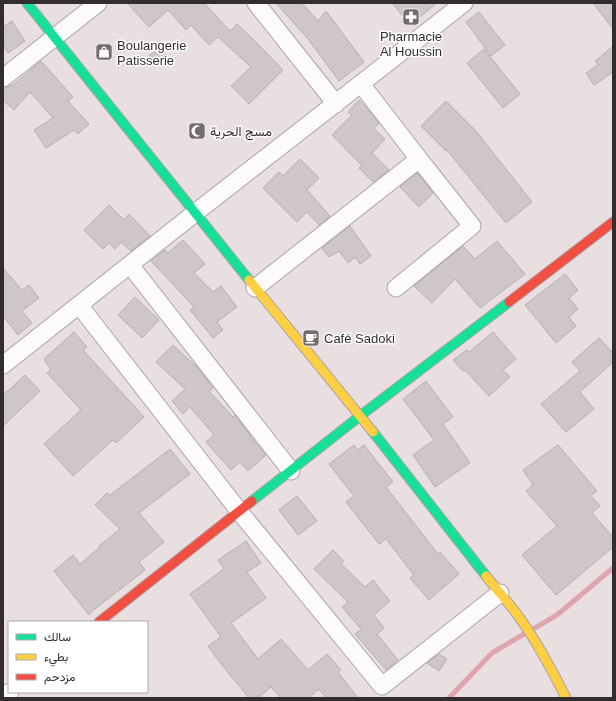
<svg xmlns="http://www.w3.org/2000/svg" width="616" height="701" font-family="Helvetica,Vazirmatn,sans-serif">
  <rect width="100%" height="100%" fill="#e9dee0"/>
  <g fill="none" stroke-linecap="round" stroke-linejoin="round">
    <path stroke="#dea5b0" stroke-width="5" d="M533,629L557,615L613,568
      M449,698L492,653L524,634"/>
  </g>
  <path fill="#cfc6c8" stroke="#b7afb1" d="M127,3H204L230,31L237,24L256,42L283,70L249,104L231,86L251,67L218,37L209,45L191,25L186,30L168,10L149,27Z
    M276,3H302L318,21L326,11L364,62L339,81L308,39Z
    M392,3H437L410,25Z
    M593,3H613V29Z
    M479,12L505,45L491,56L466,22Z
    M12,21L25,41L8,53L3,45V27Z
    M613,46V72L594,85L586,73L598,65L595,61Z
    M159,47L167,56L157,65L149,56Z
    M484,49L520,94L503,108L467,63Z
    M41,61L73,97L68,101L89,124L78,134L74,130L46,148L34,130L53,118L30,92L14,110L3,100V90L5,88L11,85L12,86Z
    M359,100L365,106L379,123L374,129L385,139L372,153L389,170L373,182L359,168L362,166L332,135L352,115L348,112Z
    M446,101L476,131L532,202L506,223L447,150L446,151L421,126Z
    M300,159L319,178L307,190L330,216L319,225L307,212L297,222L263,188L279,172L283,176Z
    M417,173L433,193L419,207L400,187Z
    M109,205L124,220L129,214L150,236L131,251L121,242L115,249L109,243L103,249L84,230Z
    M350,226L371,256L360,264L355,257L348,263L339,251L329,257L322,248Z
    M183,240L205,264L194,273L213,292L221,286L237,307L217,322L223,330L213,338L190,310L194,307L151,261L165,250L168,253Z
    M497,241L525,274L480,308L455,279L432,303L414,286L463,246L475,259Z
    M3,268L22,290L29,285L39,298L22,311L32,323L18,335L3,316Z
    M565,274L578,290L569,298L578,309L569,317L576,326L556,343L525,305Z
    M135,297L159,320L142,338L118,315Z
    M74,332L87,347L83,350L144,417L116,443L113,440L73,476L44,444L81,410L47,373L51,370L44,359Z
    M493,332L516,359L503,370L510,377L489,396L465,370L463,371L453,360L467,350L469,352Z
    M599,338L613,353V362L580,392L594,409L566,432L541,404L580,371L572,362Z
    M173,345L197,367L213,388L209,391L233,417L235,415L251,436H250L266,455L248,471L240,462L231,470L206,442L214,435L190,407L183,414L172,401L185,389L156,362Z
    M25,375L40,391L3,426V394L9,390Z
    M426,381L453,417L443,424L470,463L435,487L413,455L434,440L403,399Z
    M354,445L358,450L364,445L393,482L386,487L438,554L440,552L459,574L429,600L410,578L414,575L386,539L379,544L346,502L354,496L329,464Z
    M558,445L597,491L591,496L600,506L592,513L613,537V547L556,595L522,555L557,526L526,491L533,485L523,470Z
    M170,449L190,474L139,513L164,542L139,562L145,570L91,612L89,615L54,571L73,555L80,564L100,547L99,546L120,529L95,505L107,493L110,495Z
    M297,496L317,521L298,535L279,510Z
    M246,541L261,563L247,572L266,598L231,623L258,659L281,639L308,670L327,654L341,670L338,672L358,698H326L319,689L309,698H281L271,687L258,698H249L221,664L208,646L221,637L190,594L224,569L218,560Z
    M333,550L344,561L341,564L365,587L373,580L390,601L374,615L384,628L377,634L398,660L386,670L355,634L361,629L342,607L348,602L314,569Z
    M439,654L447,659L439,671L427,663Z"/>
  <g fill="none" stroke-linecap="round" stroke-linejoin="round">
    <defs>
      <path id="street" d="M256,3L336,104
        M3,78L98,3
        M130,265L291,471
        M255,288L419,159L361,84
        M396,288L472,226L419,159
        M79,305L239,511L382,686L500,593
        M3,365L195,213L464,3
        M3,697L10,692"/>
      <path id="fast" d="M27,3L249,280
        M373,432L486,576
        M252,501L360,416L509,302"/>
      <path id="slow" d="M249,280L373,432
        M486,576C497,590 509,603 519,617C538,643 552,670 566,698"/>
      <path id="jam" d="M509,302L613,222
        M99,622L252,501"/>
    </defs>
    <use href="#street" stroke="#aca4a6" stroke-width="19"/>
    <use href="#fast" stroke="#aca4a6" stroke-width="11"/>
    <use href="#slow" stroke="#aca4a6" stroke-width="11"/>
    <use href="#jam" stroke="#aca4a6" stroke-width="11"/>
    <use href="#street" stroke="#fcfafa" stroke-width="17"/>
    <use href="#fast" stroke="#16e098" stroke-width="9"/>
    <use href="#slow" stroke="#ffcf43" stroke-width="9"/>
    <use href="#jam" stroke="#f24e42" stroke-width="9"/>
  </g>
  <defs>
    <symbol id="pharmacy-square" viewBox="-11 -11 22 22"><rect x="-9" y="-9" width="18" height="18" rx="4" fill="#736b6c" stroke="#fff"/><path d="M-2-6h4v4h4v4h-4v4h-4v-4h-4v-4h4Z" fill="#fff"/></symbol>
    <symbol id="shop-square" viewBox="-11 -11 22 22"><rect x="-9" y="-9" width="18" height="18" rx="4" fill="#736b6c" stroke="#fff"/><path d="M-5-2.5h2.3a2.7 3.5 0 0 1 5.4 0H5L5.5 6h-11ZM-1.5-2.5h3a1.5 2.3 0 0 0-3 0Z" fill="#fff"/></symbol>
    <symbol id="mosque-square" viewBox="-11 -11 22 22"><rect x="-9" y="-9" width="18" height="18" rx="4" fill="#736b6c" stroke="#fff"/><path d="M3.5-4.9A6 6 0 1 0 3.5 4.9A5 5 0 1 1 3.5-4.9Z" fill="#fff"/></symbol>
    <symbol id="cafe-square" viewBox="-11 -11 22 22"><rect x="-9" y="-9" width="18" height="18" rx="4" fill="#736b6c" stroke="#fff"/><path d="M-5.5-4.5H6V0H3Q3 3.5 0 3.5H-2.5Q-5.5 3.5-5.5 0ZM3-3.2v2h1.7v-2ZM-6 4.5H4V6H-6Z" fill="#fff"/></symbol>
  </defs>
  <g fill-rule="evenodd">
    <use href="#pharmacy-square" x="401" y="7" width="20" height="20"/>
    <use href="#shop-square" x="94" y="42" width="20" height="20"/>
    <use href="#mosque-square" x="187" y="121" width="20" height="20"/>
    <use href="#cafe-square" x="301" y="328" width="20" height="20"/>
  </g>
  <g text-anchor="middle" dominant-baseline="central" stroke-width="3" stroke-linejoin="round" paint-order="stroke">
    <g font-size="13" fill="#342d2e" stroke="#fff" text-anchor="start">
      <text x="411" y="36" text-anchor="middle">Pharmacie<tspan x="411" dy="15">Al Houssin</tspan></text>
      <text x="117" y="45">Boulangerie<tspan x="117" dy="15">Patisserie</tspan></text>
      <text x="210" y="131">مسج الحرية</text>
      <text x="324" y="338">Café Sadoki</text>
    </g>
  </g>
  <rect width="616" height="701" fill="none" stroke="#342d2e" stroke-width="8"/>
  <rect x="8" y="621" width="140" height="72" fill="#ffffff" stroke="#aeabab"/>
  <rect x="16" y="634" width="20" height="6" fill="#16e098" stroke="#aeabab"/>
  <text x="44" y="641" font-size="12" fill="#342d2e">سالك</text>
  <rect x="16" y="654" width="20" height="6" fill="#ffcf43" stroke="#aeabab"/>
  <text x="44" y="661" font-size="12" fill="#342d2e">بطيء</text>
  <rect x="16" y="674" width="20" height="6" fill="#f24e42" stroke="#aeabab"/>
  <text x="44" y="681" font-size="12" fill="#342d2e">مزدحم</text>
</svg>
